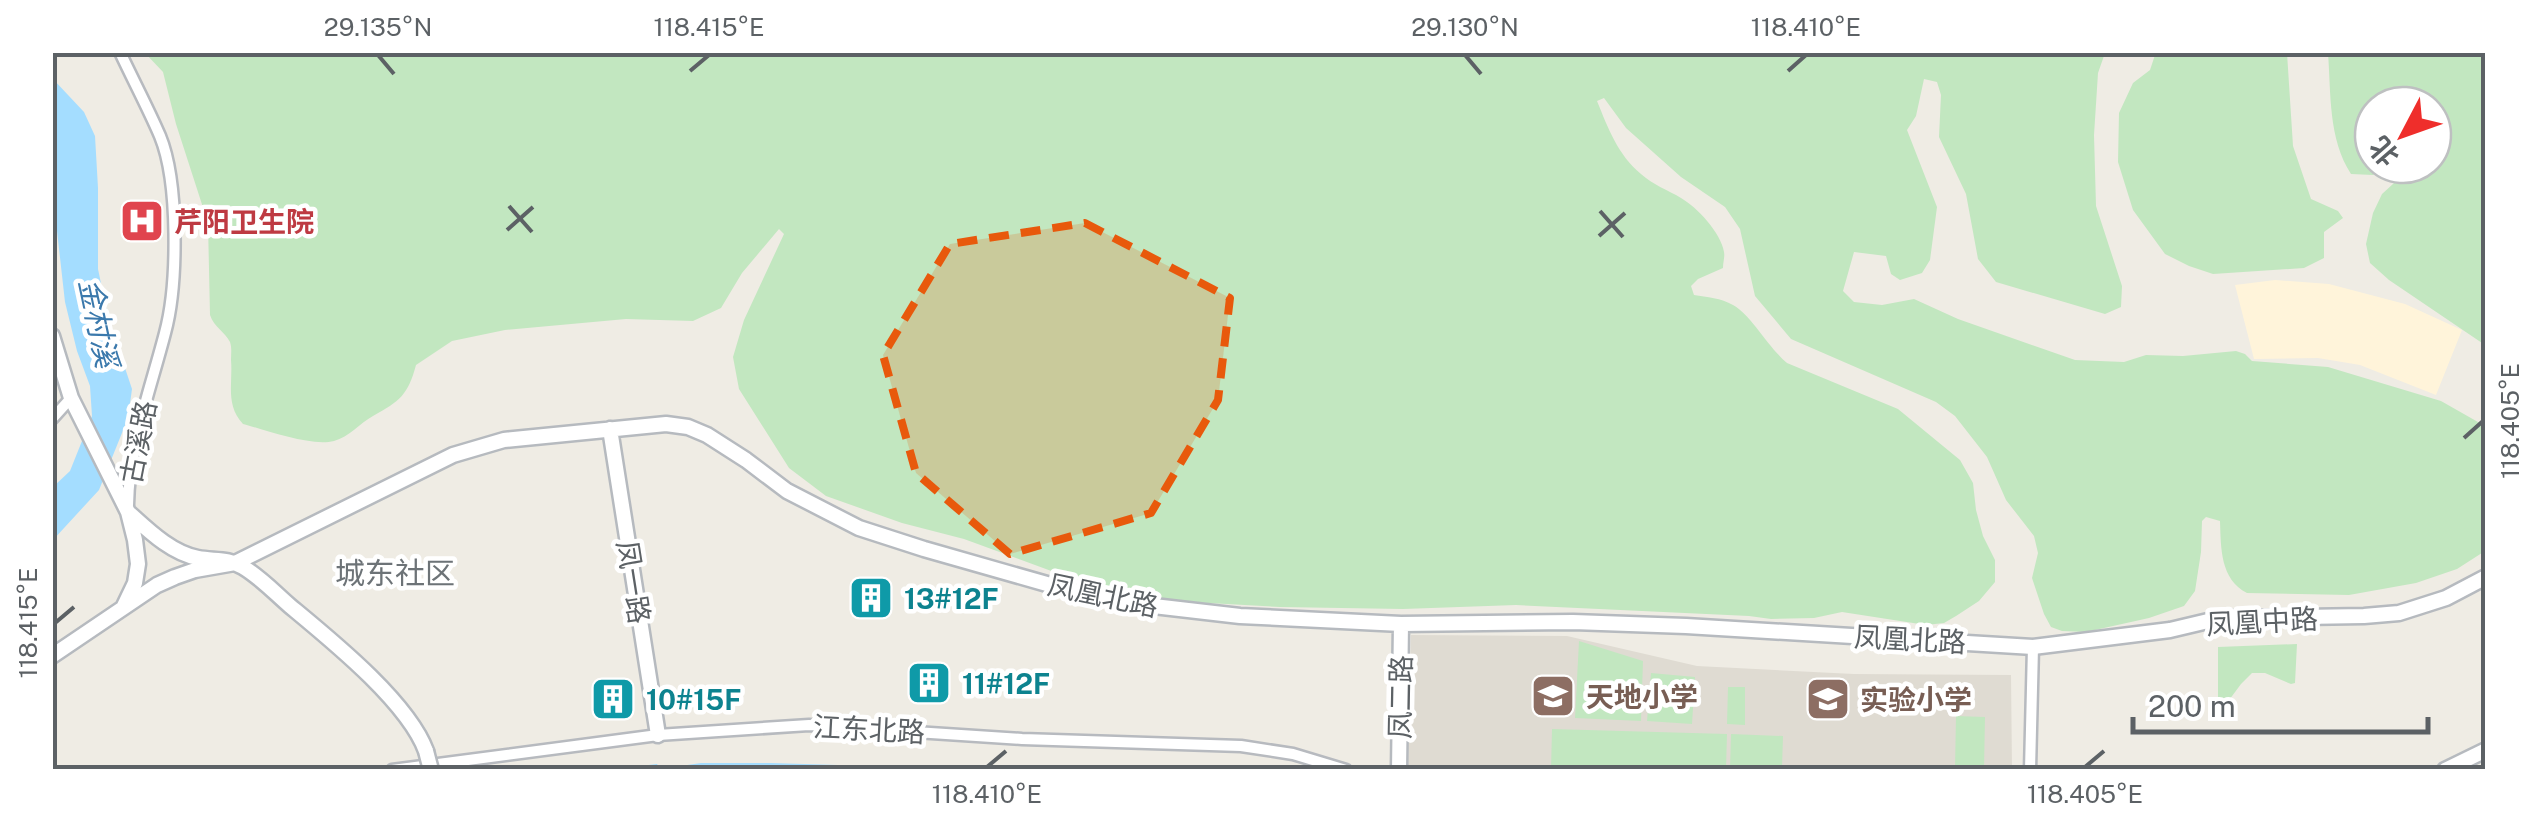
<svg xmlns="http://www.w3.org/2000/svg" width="2538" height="822" font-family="'Public Sans','Noto Sans SC',sans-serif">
  <rect width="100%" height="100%" fill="#efece4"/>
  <path fill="#fff4da" d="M2275,280L2329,284L2405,304L2462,330L2436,395L2360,365L2318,358L2254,359L2235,285Z"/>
  <path fill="#dfdbd2" d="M1411,635L1567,636L1697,666L1854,674L2011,675L2012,769L1408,770Z"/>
  <path fill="#c2e7c0" d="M2156,52L2287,53L2293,146L2311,199L2338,211L2343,218L2324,232V258L2304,268L2213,274L2189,266L2165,254L2133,210L2118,162L2119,113L2133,83L2150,70Z
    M145,53H2105L2098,73L2094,135L2096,206L2122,286L2121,307L2105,314L1996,282L1978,259L1966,194L1939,137L1941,95L1937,82L1924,79L1916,116L1907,130L1937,207L1930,260L1922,273L1900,280L1891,274L1886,256L1854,252L1843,291L1854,302L1882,305L1914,299L1958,319L2075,360L2124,362L2146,355L2183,356L2236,351L2245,354L2252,361L2328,367L2441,401L2485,426V551L2457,569L2416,583L2349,595L2247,593C2220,579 2221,548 2220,521L2206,517L2202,521L2201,552L2195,591L2184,606L2149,618L2086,632L2062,631L2051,627L2044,614L2032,578L2038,553L2034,536L2006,500L1987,457L1955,416L1936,402L1791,339L1755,296L1740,229L1725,207L1681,177L1626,128L1604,98L1597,101C1608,128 1618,155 1641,174C1653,185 1668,190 1681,198C1697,207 1721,233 1724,252C1725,257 1723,262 1723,268L1698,279L1691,286L1694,295C1707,297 1721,298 1733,305C1751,315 1768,347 1787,363L1898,409L1960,460L1973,483L1976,510L1983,536L1995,560V582L1979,601L1956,616L1944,623L1926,625L1842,612L1814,618L1771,619L1749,616L1516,605L1403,609L1280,607L1153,600L1073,579L964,539L902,523L826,496L789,468L739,389L733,357L744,320L784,234L779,229L742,273L721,308L693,321L626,319L505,330L452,341L416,365C408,395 400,401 373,416C360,423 349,437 334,441C311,447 266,430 243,424C225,405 233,383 231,360C231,354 232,348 230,342C225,332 214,327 210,315L208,223L176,124L163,72Z
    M2328,53H2485V345L2389,280L2370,263L2366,244L2373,213L2382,194L2405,173L2401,165H2433V105H2373V165H2387L2373,175L2351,174C2328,139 2331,93 2328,53Z
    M1579,641L1643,661L1641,721L1575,718Z
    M2297,644L2295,683L2291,684L2265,673H2252L2241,684L2221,711H2218V647Z
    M1651,673L1695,677L1692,724L1647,721Z
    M1728,687H1745V725L1727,724Z
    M1956,716L1985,717L1984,769H1955Z
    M1552,729L1727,734L1726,769H1551Z
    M1731,734L1783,736L1782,769H1730Z"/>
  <path fill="#a4ddff" d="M53,79L84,112L95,136L98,188V269L108,317L132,389L128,418L99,490L53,540V487L70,471L92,416L90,386L77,351L65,302L56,222L52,144Z
    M701,763H771L971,769H614L657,764L660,769Z"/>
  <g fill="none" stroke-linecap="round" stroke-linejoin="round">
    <defs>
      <path id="street" d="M120,52C133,80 148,108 160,136C179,182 178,285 165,333C150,391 129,445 128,505
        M52,419L71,398
        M392,770L658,735L809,725L1022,739L1241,746L1293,754L1346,770
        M2030,770L2033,647"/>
      <path id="secondary" d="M52,336L71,398L128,512L135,540L138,564L135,583L123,608L52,656
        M610,429L658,735
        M128,512C148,530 171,553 198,558C214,561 228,558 243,567C260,577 275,593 290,606C331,640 408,702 426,751
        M123,608L157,585L175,577L195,570L235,563L453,455L504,440L666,424L688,427L707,435L746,460L787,491L859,528L924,549L1068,590L1119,602L1240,616L1401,624L1573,622L1686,626L2033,647L2170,630L2208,621L2235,618L2364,616L2399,613L2446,598L2486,577
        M1399,770L1401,624
        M2445,770L2486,750"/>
    </defs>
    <use href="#street" stroke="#b7babf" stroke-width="15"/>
    <use href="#secondary" stroke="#b6babf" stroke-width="19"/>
    <use href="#street" stroke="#fff" stroke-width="10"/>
    <use href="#secondary" stroke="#fff" stroke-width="14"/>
    <defs>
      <path id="secondary-bridge" d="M426,751L431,770"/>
    </defs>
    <use href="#secondary-bridge" stroke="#b6babf" stroke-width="19" stroke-linecap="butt"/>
    <use href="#secondary-bridge" stroke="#fff" stroke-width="14"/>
  </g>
  <path fill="#e8590c" fill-opacity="0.2" stroke="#e8590c" stroke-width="8" stroke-dasharray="20 12" stroke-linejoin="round" d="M1085,223L1230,298L1218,400L1151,513L1010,554L916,473L883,355L950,244Z"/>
  <path fill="none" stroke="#5c6165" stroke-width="4" d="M378,55L394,74M1465,55L1481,74M690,71L709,55M1788,71L1806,55M509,206L532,232M1600,211L1623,237M507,230L533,207M1599,236L1625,213M2464,438L2483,421M55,623L74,607M987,767L1006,751M2085,767L2104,751"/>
  <defs>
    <symbol id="hospital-square" viewBox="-11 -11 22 22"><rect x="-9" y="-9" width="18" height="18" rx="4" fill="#e0444e" stroke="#fff"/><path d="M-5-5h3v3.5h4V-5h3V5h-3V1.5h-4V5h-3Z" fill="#fff"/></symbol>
    <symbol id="building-square" viewBox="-11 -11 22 22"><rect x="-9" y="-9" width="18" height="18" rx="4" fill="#0f9aa8" stroke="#fff"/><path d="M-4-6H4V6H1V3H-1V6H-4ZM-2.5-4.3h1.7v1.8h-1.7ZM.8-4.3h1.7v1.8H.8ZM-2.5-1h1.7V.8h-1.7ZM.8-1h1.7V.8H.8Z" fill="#fff"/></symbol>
    <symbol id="school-square" viewBox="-11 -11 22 22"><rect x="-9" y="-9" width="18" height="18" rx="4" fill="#8d6e63" stroke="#fff"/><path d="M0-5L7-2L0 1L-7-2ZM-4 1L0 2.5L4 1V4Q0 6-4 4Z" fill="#fff"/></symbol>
  </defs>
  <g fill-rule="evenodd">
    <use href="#hospital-square" x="117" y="196" width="50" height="50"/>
    <use href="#building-square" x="846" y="573" width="50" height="50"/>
    <use href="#building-square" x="904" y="658" width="50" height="50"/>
    <use href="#school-square" x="1528" y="671" width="50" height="50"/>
    <use href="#building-square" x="588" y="674" width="50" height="50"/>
    <use href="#school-square" x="1803" y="674" width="50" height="50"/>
  </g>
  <g text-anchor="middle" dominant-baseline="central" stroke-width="9" stroke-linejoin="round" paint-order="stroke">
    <g font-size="28" font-weight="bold" fill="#be3a42" stroke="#fff" text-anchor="start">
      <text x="174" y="221">芹阳卫生院</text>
    </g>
    <g font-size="28" fill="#5c6165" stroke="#fff">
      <text transform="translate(138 442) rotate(-79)">古溪路</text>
      <text transform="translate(634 582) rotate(81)">凤一路</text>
      <text transform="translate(1103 595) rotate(12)">凤凰北路</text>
      <text transform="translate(2262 621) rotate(-3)">凤凰中路</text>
      <text transform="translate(1910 639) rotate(3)">凤凰北路</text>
      <text transform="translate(1400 697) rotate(-89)">凤二路</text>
      <text transform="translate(869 729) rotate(3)">江东北路</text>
    </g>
    <g font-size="28" font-weight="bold" fill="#0d838f" stroke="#fff" text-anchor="start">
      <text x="904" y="598">13#12F</text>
      <text x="962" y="683">11#12F</text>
      <text x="646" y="699">10#15F</text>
    </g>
    <g font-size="28" font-weight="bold" fill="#785e54" stroke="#fff" text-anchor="start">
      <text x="1586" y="696">天地小学</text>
      <text x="1860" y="699">实验小学</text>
    </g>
    <g font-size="30" font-style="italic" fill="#3b79ac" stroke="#fff">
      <text transform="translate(99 323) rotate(78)">金村溪</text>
    </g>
    <g font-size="30" fill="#6d7377" stroke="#fff">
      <text x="395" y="573">城东社区</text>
    </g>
  </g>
  <rect width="2538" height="822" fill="none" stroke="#ffffff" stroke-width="110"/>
  <g transform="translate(2403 135) rotate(229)"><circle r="48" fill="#ffffff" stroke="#bec0c1" stroke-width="2.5"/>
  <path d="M0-8L18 38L0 25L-18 38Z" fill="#ef2e2b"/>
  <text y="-15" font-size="28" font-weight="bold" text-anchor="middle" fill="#5c6165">北</text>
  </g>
  <path d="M2133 717v15h295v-15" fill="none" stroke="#5c6165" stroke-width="5"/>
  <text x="2148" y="717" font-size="30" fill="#5c6165" stroke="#ffffff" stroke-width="8" paint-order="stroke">200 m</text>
  <rect x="55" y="55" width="2428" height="712" fill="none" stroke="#5c6165" stroke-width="4"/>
  <g font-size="25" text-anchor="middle" fill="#5c6165">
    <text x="378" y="36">29.135°N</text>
    <text x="709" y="36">118.415°E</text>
    <text x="1465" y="36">29.130°N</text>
    <text x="1806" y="36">118.410°E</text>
    <text transform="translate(2510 421) rotate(-90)" y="9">118.405°E</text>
    <text transform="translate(28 623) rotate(-90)" y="9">118.415°E</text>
    <text x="987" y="803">118.410°E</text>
    <text x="2085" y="803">118.405°E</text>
  </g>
</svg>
